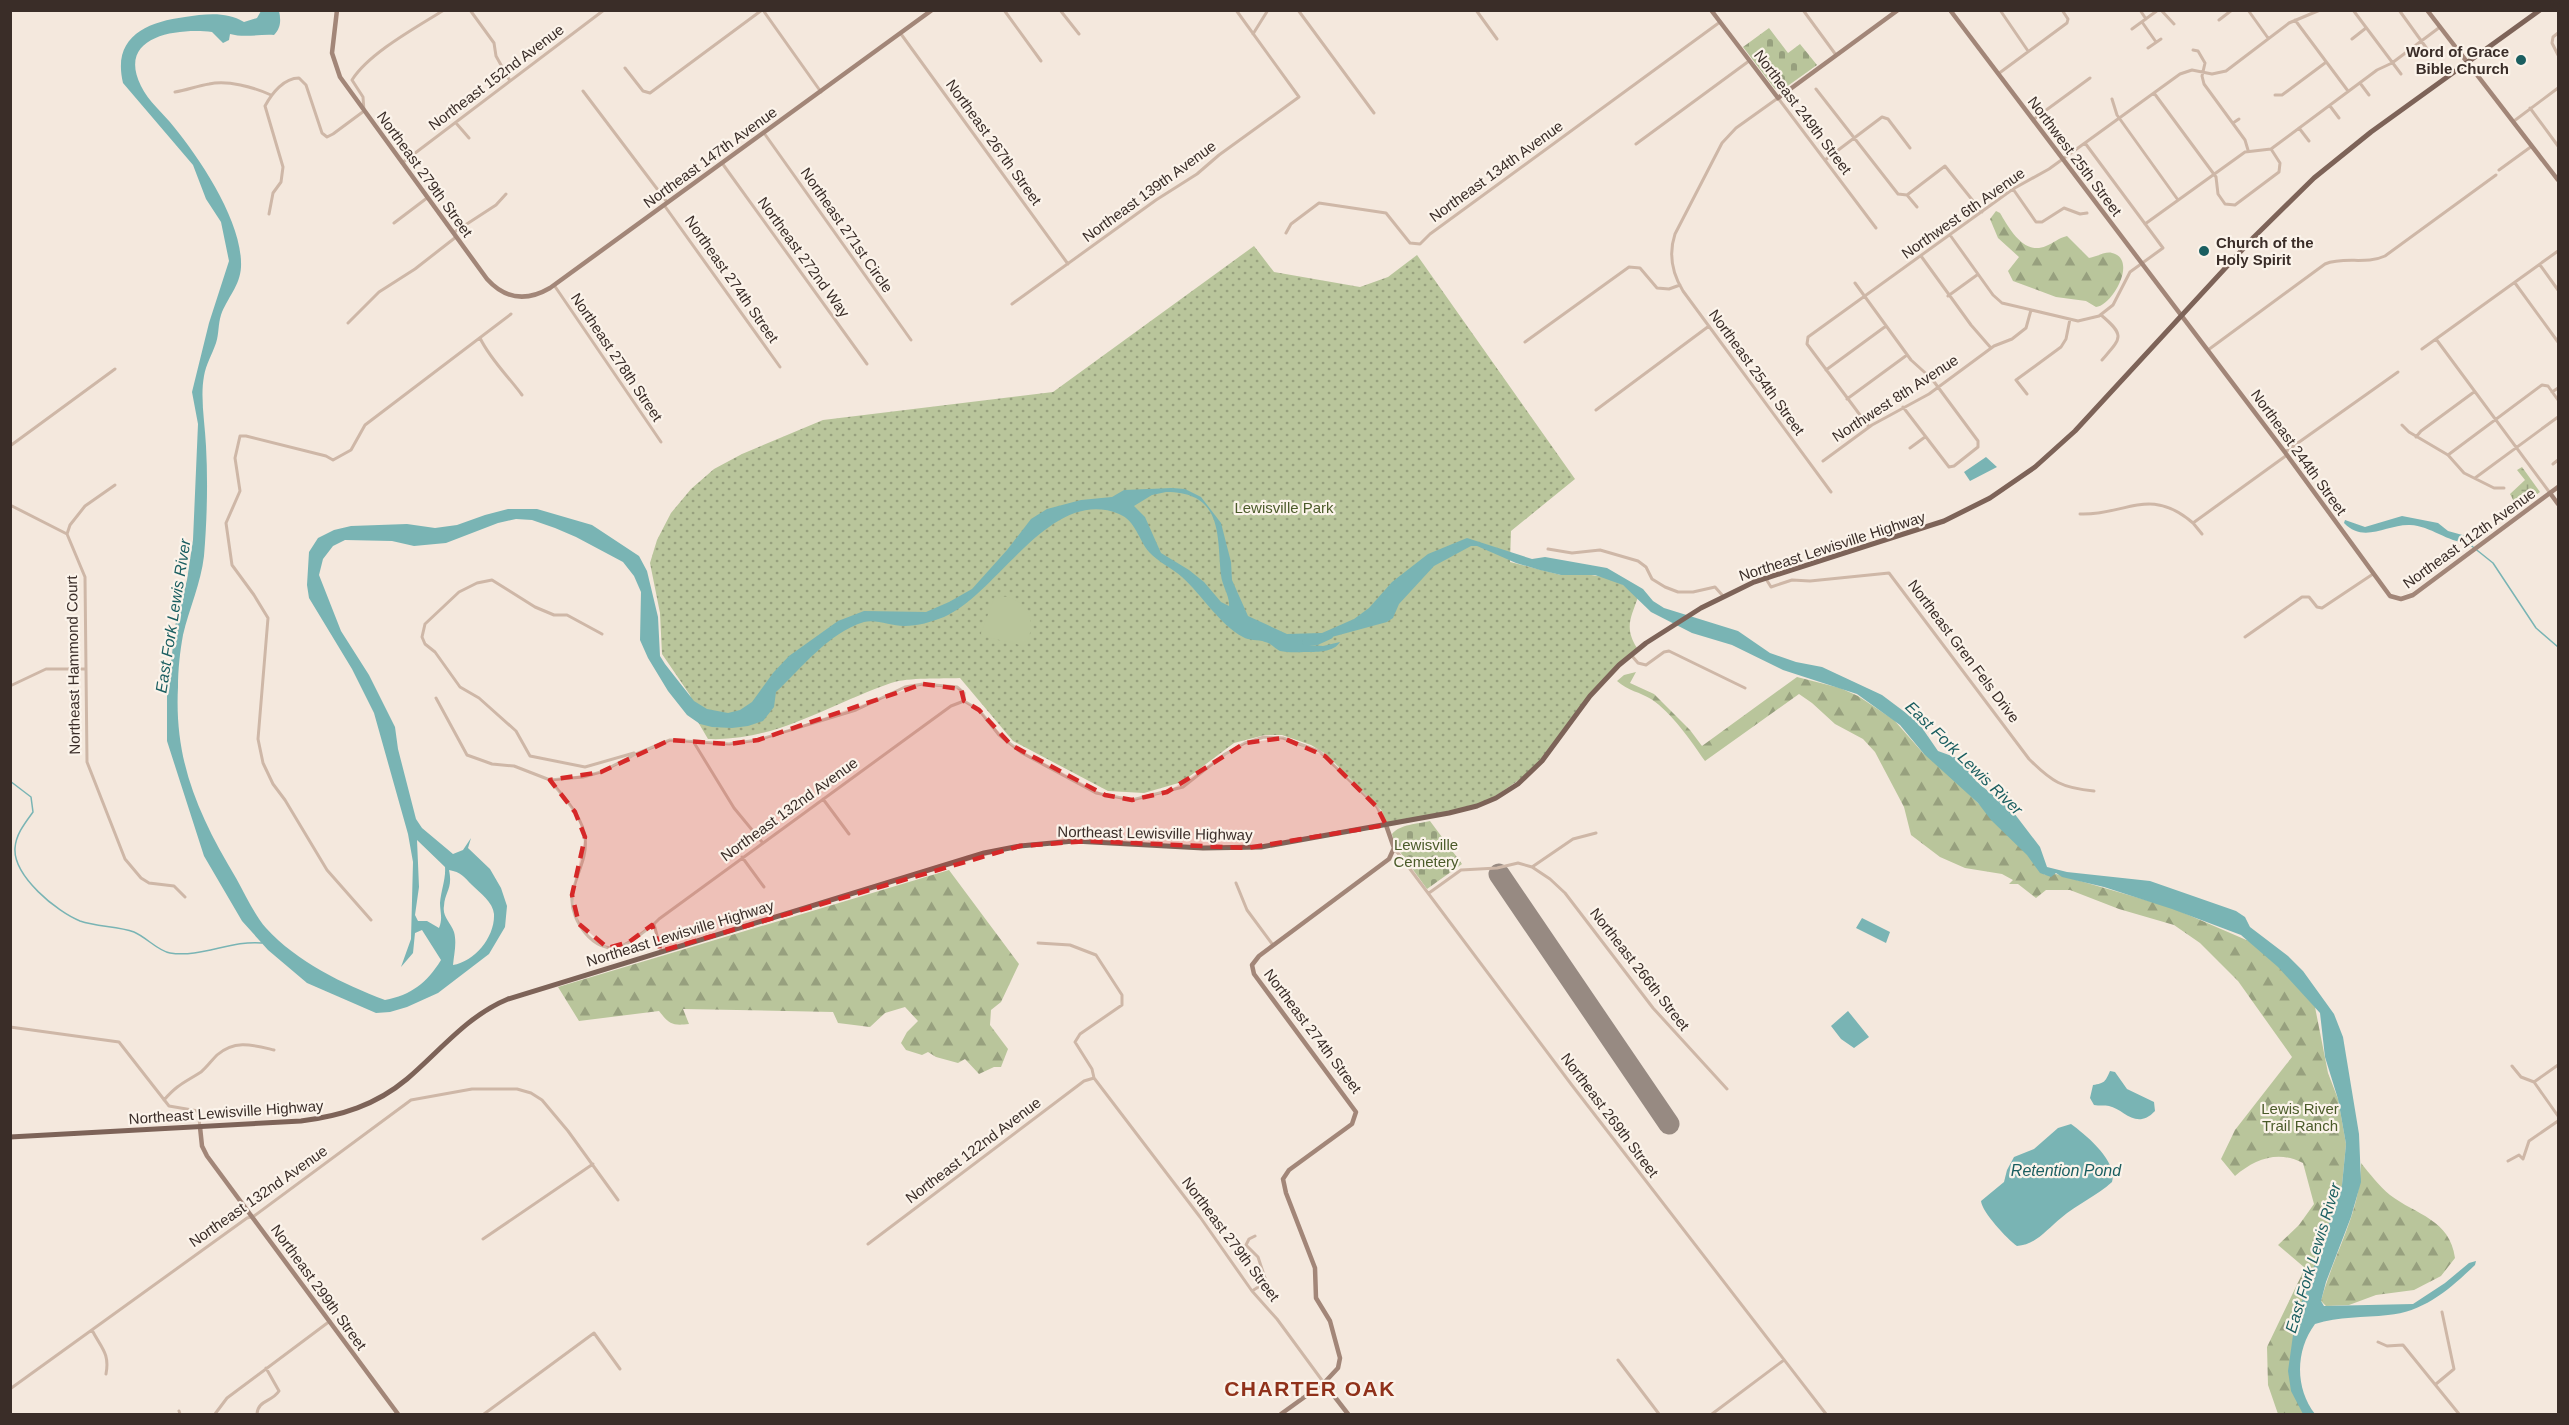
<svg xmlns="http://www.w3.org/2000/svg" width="2569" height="1425" font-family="Helvetica,sans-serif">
  <defs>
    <pattern id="grass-dots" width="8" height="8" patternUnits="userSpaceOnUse" patternTransform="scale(1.5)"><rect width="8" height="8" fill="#b9c59b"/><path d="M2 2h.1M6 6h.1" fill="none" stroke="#97a07e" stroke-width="1.8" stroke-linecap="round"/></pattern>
    <pattern id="forest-firs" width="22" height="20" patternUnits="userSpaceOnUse" patternTransform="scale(1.5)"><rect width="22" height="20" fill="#b9c59b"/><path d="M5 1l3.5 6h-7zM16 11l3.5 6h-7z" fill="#97a07e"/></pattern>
    <pattern id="wetland-marsh" width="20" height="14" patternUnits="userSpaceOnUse" patternTransform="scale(1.5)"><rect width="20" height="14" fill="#b9c59b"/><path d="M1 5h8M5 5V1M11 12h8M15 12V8" fill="none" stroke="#97a07e"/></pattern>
    <pattern id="cemetery-stones" width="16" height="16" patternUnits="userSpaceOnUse" patternTransform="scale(1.5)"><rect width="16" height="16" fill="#b9c59b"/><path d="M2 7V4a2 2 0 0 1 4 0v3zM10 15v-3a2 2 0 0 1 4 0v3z" fill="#97a07e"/></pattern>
  </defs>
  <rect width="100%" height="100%" fill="#f4e8dd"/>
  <path fill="url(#grass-dots)" d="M1254,246L1274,272L1360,287L1388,277L1417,255L1575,479L1511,531L1510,562L1561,575L1585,574L1604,577L1621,583L1638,597C1631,618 1624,627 1637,648L1609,675L1531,772L1485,803L1386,825L1382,811L1326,754L1311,745L1282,735H1265L1234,743L1182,782L1144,793L1108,791L1013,741L960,678C941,679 909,677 891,683C830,704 775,742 708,739L698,722L690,695L662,654L660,613L650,563L657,540L671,513L691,489L714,469L742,454L823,420L1053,392Z"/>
  <path fill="url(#forest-firs)" d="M1996,211L2000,213C2009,228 2024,256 2046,246C2054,243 2058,238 2067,236L2089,258C2096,257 2106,251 2112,253C2138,259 2113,305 2096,307L2086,301L2056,297L2013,281L2008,271L2019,257L1998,238L1990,219Z
    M1636,672L1630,683L1654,694L1690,730L1702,746L1797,677L1840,688L1858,696L1894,720L1923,753L1942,767L2015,840L2045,875L2056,874L2170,907L2251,942L2287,974L2315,1007L2328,1073L2338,1099L2346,1144L2342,1185L2295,1375L2306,1414H2278L2268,1385L2267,1347L2305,1268L2278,1245L2299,1225L2314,1204L2303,1163C2278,1150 2255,1159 2235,1176L2221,1159L2235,1130L2292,1057L2238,981L2200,943L2174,925L2119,909L2070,890H2046L2036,898L2018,884H2009L2013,880L2002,874L1965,868L1940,857L1911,835L1904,807L1875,752L1863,739L1835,724L1812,703L1799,694L1705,761C1691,741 1672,713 1651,699C1640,692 1628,691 1617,681L1624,675Z
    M949,870L1019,964L1001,1002L991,1010L990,1025L1008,1049L1001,1067H994L979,1074L965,1059L958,1063L936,1057L928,1052L922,1055L906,1050L901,1043L907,1032L918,1021L905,1007L885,1013L870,1027L838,1023L833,1012L683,1009L689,1024C672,1026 669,1024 659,1011L579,1021L558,987Z
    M2361,1163C2370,1174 2379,1186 2390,1195C2416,1215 2450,1219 2455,1258L2441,1276L2414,1290L2376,1295L2349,1305L2326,1306L2321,1301C2333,1255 2361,1212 2361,1163Z"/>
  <path fill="url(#wetland-marsh)" d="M2522,467L2540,492L2518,509L2510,494L2525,480L2517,470Z"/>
  <path fill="url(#cemetery-stones)" d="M1769,28L1788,53L1800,44L1817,65L1782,90L1775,89L1743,47Z
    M1430,821L1462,864L1427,889L1395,845L1392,834C1400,824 1418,824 1430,821Z"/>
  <path fill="#b9c59b" d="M995,596C1025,595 1040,620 1025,646L982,636L981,633Z"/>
  <path fill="#79b4b4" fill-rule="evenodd" d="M261,11H279C281,20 281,28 274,35C260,34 244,38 230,34L229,40L223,43L212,32C177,28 116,36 141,86C148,101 164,114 174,127C201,160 243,223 241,267C240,286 227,298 221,315C218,324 219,334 216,343C212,355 206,364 204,376C200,398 205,423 206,446C208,482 207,520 204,556C201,583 189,609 183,635C180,651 178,670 178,687C174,762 199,816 236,878C245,894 254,914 266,928C297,962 343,984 385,1000C411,995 427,983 441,960L422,930L415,933L413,953L401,967L411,939L413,862L408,834L374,713L352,669L309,598L307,585L309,552L318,538L334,530L351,526L407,524L435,528L457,525L485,515L508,509H537L592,525L639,556L647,571L658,617L660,656L665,664L694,701L707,709L728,713L740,710L752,702L773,673L789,656L838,621L864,611L926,612L949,602L972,589L1007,550L1031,519L1047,509L1081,500L1112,497L1124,490L1172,488L1185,489L1201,497L1221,523L1231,562L1232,580L1248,616L1287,634L1322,633L1354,619L1369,608L1392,582L1428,554L1467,538L1532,559L1545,557L1607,568L1643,589L1653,601L1664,608L1738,631L1770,653L1796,662L1822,667L1882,695L1918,722L1938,751L1960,759L1976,781L2014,813L2040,847L2047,867L2067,872L2150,881L2236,911L2245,917L2250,927L2288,956L2303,971L2334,1014L2343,1037L2359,1134L2361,1182L2351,1217L2326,1282L2321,1301L2324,1306L2413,1304L2445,1283L2469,1263L2476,1261L2475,1265C2450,1289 2424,1312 2388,1315C2363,1318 2339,1316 2315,1324C2295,1351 2295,1388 2315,1414H2303L2291,1391L2288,1371L2295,1321L2342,1185L2346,1144L2338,1099L2325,1057L2320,1013L2278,967L2241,935L2172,909L2104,887L2062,877L2056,873L2051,877L2040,873L2027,855L1991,820L1978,803L1924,754L1900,725L1857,694L1783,670L1732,645L1692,633L1651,612L1623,585L1595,575H1561L1540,570L1516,563L1477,546H1471L1434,566L1399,604L1393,618L1387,622L1317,641L1309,645L1323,646L1340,642C1334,652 1318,652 1307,652C1299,652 1289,653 1280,651C1275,649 1271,643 1265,642C1258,639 1249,641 1243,637C1219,624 1202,595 1182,577C1172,568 1158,562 1149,552C1138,539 1136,521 1119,514C1050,486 999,593 944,617C931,622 918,626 904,626C892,626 876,619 864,622C828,633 802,668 776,692L774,707L763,721L748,726L732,728L712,727L700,724L687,715L668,691L648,658L640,640L641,592L634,576L623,562L576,537L555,528L532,520L516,519L498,523L446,543L414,546L392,541L345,540L333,546L323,559L319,575L341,631L369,675L395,727L398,749L416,819L422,828L453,854L463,850L471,838L468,848L490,869L501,888L507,906L505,927L489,954L438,993L407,1007L390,1012L376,1013L307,983L268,950L242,921L204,856L167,741V695L176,621L187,580L193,540L198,424L192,392L209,323L229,261L221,222L206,199L193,165L123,83C112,37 146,22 185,17C205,14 226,11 244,22L257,18ZM1166,492C1223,492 1217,535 1221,575C1222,586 1230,596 1229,606L1221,602L1204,582L1189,570L1161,553L1145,517L1134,506L1152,495ZM417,840L445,867C446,879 441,890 440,903C440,911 443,919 439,928L427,921H418L415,915L419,887ZM449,870C461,872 464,877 472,885C480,893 493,902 494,914C495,937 475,961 453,965C454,954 457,943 454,932C451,923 442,917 444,906C445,891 453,889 449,870Z
    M1986,457L1997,467L1970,481L1964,472Z
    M2402,516L2438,523L2448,531L2466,536L2468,543C2447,542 2431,526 2410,525C2387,524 2364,544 2344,523L2345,520L2365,527Z
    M1862,918L1890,932L1886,943L1856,928Z
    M1848,1011L1869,1037L1854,1048L1841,1039L1831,1026Z
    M2110,1071L2115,1072L2127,1089L2154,1102L2155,1111C2136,1131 2124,1109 2109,1106C2105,1105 2099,1106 2094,1105L2090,1098L2093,1085C2105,1083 2105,1082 2110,1071Z
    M2071,1124C2086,1135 2118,1161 2112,1182C2097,1196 2077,1204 2061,1218C2047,1229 2036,1245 2017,1246C2007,1239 1982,1212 1981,1201L2004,1182L2007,1170L2014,1157L2034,1149L2058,1128Z"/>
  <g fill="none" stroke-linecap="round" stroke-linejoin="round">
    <path stroke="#79b4b4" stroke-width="1.5" d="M2468,543L2493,563L2536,628L2558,647
      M10,781L31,797L33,812C25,823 16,834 15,848C13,876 57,912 80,921C97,927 118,926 134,932C146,937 158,951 170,953C201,958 231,940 262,943"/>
    <path stroke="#79b4b4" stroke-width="6" d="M1305,642H1317L1330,636"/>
    <path stroke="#978a82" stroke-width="21" d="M1499,874L1669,1124"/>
    <path stroke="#ceb7a7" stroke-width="3" d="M470,10L494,43L496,56L510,81
      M763,10L821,92
      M1004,10L1041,61
      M1060,10L1079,34
      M1298,10L1374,113
      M1476,10L1497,39
      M1803,10L1836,55
      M2000,10L2028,51
      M2140,10L2146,19
      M2161,10L2174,24
      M2248,10L2268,38
      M2353,10L2401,74
      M2399,10L2430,53
      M2219,20L2232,10
      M2295,20L2348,91
      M2142,22L2156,42
      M2132,29L2158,10
      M2558,33L2553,37L2552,43L2558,55
      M901,34L1068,264
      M1253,34L1268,10
      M2352,39L2366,28
      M2148,48L2161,39
      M2193,50L2198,51L2205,63L2202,76L2204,84L2245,140L2248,150
      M625,68L643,91L650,93L762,10
      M1998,74L2067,23L2068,19L2062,10
      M2360,83L2369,95
      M1816,89L1898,194L1907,195L1945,166L1982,212
      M583,91L667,202
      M175,92C187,90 197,86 209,84C228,80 253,87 271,95
      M2154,93L2216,177L2218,194L2225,204L2235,205L2279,172L2280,163L2271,149
      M2275,95H2282L2325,63
      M2112,99L2117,115L2178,200
      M2330,106L2339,118
      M2530,108L2558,146
      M2034,119L2090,78
      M2514,121L2558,88
      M456,123L469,138
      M2233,123L2239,119
      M2299,128L2309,141
      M764,133L911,340
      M1636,144L1749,61
      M1825,160L1882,117L1888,119L1910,148
      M402,163L604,10
      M722,163L867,364
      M2499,170L2532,146
      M2013,189L2036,222H2042L2064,208L2080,214L2087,213
      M1907,195L1917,207
      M664,205L780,367
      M269,214L273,193L281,182L283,167L265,106C272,93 284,78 299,78L306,85L322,133L327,137L333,134L364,111L363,97L352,80C369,53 417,27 444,10
      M394,223L427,198
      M2145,224L2245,152L2271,149L2377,70L2392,63L2440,27
      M453,233L496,205L506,194
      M1286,233L1291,224L1319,203L1386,213L1410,243L1420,244L1430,234L1720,22
      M1950,235L1993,295L2002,303L2078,321L2099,316L2113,305L2130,272L2163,248L2085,143
      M1921,256L1971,325L1991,348
      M2540,265L2558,290
      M1855,283L1911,360L1932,379L1978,441V447L1954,466L1949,467L1903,407
      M2515,283L2558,342
      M554,285L661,442
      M1948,296L1977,275
      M1012,304L1156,200L1197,174L1219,155L1299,97L1236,10
      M2101,315C2126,336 2121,338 2102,360
      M348,323L379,292L415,269L456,237
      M480,338C490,359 508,376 522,395
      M2436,339L2550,493
      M1525,342L1629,267L1640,268L1657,288L1669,289L1680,285
      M2422,349L2558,251
      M2208,350L2325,264C2344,256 2366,265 2385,256L2496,175
      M1826,370L1886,326
      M2552,392L2558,388
      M2027,394L2016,380L2061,347L2066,339L2070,319
      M1847,399L1907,355
      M1596,410L1709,326
      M2402,425L2409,432L2448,455L2464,473L2494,488H2504
      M1869,427L1807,344L1808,337L2013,189L2049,169L2180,74L2192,70L2212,74L2226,71L2289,23L2320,10
      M2416,437L2421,431L2474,392
      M10,446L115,369
      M1910,448L1925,437
      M2285,452L2398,372
      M2448,455L2542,385L2548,386L2558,400
      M1823,461L1872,425L1929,394L1994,346L2012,339L2026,328L2031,310
      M2553,464L2558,460
      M2475,478L2558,417
      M115,485L85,506L70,525L67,534L85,577L87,762L125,859L141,878L149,883L174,886L185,897
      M1831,492L1683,291C1672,273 1668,255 1675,234L1722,143L1736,128L1778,98L1876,228
      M10,505L67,534
      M2080,514C2125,516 2149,485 2193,523L2287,455
      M2193,523L2202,534
      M1548,549L1572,553L1600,550L1638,561L1646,567L1652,579L1665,587L1678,592H1693L1715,587L1723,596
      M1766,579L1771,587L1792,580L1810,581L1889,573L2029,759C2052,782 2062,788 2094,791
      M602,634L567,615H554L535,607L492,580L477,583L459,592L425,624L422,637L425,644L435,652L460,687L479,698L516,731L530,756L585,767L634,753
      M2245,637L2302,597H2309L2317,607L2322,608L2373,574
      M1632,656L1638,663L1646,665L1664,652L1669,651L1745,688
      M10,686L46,669H86
      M436,698L467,755L492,764L514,766L550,780L583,777L601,772L636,754L670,740L729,744L758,740L856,710L905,687L923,684L957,687L964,693V701
      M964,701L979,710L999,735L1022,753L1096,793L1132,800L1183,787L1225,754L1245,743L1264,737L1283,738L1319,751L1377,807L1385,823
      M693,741L734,808L762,842
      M550,780C563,797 583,816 585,838C588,859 574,877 572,897C570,920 594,954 619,947C632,943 644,931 654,924
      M823,799L849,834
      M1394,850L1398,853L1571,1084L1826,1414
      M742,857L764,887
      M1532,867L1573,839L1596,833
      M1236,883L1247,910L1273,945
      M1429,893L1461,870L1497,868L1518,863L1532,867L1550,879L1565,893L1653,1008L1727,1089
      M371,920L327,870L285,800L273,784L263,763L258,739L268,618L254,595L232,565L226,523L240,491L235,458L240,436H246L326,456L333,460L351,450L365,425L511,314
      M1038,943L1070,945L1096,955L1122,995V1005L1080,1034L1075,1042L1092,1069L1094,1078
      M661,951L654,924L659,919L951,706L964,701
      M10,1027L119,1042L169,1106L198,1111L200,1127
      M2512,1066L2521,1077L2534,1082L2558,1116
      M1094,1078L1200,1217L1252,1291L1277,1319L1324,1383
      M2534,1082L2558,1065
      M164,1100C178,1084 184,1083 201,1072C207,1067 211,1061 217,1055C235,1039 253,1045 274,1050
      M2508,1161L2519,1155L2523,1159L2529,1141L2558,1121
      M483,1239L593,1164
      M868,1244L1084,1081L1094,1078
      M1252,1291L1263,1284L1265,1278L1258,1257L1246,1245L1249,1239L1255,1236
      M92,1330C101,1348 110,1353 106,1374
      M2378,1342L2387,1346L2403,1345L2459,1414
      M1618,1360L1659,1414
      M2436,1384L2454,1369L2442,1312
      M10,1389L247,1218L254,1216L411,1100L472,1089H517L531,1093L542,1100L568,1131L618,1200
      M179,1411L180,1414
      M215,1414L227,1398L330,1321
      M257,1414C258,1400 272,1402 279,1391L266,1368
      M484,1414L594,1333L620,1369
      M1712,1414L1784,1360"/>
    <path stroke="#a28678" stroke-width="4.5" d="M337,10L332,53L340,77L487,279C505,299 526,302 550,288L932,10
      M1711,10L1778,98L1898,10
      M1950,10L2287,455L2390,596L2401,599L2413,595L2558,487
      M2427,10L2558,180
      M2550,493L2558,504
      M200,1127L202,1146L207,1156L398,1414
      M1324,1383L1348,1414
      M1281,1414L1324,1383L1338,1368L1340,1358L1330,1321L1316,1298L1315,1268L1286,1193L1283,1179L1289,1170L1352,1124L1356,1112L1254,974L1252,965L1259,956L1389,859L1394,848L1386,825"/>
    <path stroke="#7d6358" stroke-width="5" d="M10,1137L301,1121C341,1116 376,1105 407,1079C441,1050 467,1016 508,999L984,853L1020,846L1074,841L1203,848L1261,847L1449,813L1477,806L1496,798L1518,784L1542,761L1590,696L1619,665L1646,643L1701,608L1754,582L1944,521L1990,498L2035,467L2075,431L2254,237L2314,178L2371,132L2540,10"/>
  </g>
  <path fill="#d62828" fill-opacity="0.2" stroke="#d62828" stroke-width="4.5" stroke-dasharray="12 8" stroke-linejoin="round" d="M923,684L961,689L964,701L979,710L1011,745L1105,795L1132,800L1167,792L1245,743L1283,738L1325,756L1377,807L1386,825L1247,848L1088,841L1020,846L661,951L652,925L629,942L608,948L579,924L572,895L585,837L575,812L550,780L601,772L670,740L729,744L758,740Z"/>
  <g fill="#1a5e60" stroke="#fbf3ea" stroke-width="2">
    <circle cx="2521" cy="60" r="6"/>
    <circle cx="2204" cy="251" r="6"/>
  </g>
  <g text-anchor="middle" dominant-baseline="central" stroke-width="4.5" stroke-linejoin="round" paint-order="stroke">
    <g font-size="15" font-weight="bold" fill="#3a2d28" stroke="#fbf3ea" text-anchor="end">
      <text x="2509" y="51">Word of Grace<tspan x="2509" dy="17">Bible Church</tspan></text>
      <text x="2216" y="242" text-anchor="start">Church of the<tspan x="2216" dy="17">Holy Spirit</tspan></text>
    </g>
    <g font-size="15" fill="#3a2d28" stroke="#fbf3ea">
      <text transform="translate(496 77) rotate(-37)">Northeast 152nd Avenue</text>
      <text transform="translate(1803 112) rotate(53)">Northeast 249th Street</text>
      <text transform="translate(994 142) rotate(54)">Northeast 267th Street</text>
      <text transform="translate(2075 156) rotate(53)">Northwest 25th Street</text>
      <text transform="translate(710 157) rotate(-36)">Northeast 147th Avenue</text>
      <text transform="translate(1496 171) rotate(-36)">Northeast 134th Avenue</text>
      <text transform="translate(425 174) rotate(54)">Northeast 279th Street</text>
      <text transform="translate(1149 191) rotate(-36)">Northeast 139th Avenue</text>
      <text transform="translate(1963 213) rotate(-35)">Northwest 6th Avenue</text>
      <text transform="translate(847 230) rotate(55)">Northeast 271st Circle</text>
      <text transform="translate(804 257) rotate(54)">Northeast 272nd Way</text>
      <text transform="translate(732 279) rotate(55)">Northeast 274th Street</text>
      <text transform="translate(617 357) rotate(56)">Northeast 278th Street</text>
      <text transform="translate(1757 372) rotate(54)">Northeast 254th Street</text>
      <text transform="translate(1895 398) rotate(-33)">Northwest 8th Avenue</text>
      <text transform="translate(2299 452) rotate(54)">Northeast 244th Street</text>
      <text transform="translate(2469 538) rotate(-36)">Northeast 112th Avenue</text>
      <text transform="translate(1832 546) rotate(-18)">Northeast Lewisville Highway</text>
      <text transform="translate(1964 651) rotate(53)">Northeast Gren Fels Drive</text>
      <text transform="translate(73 665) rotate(-91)">Northeast Hammond Court</text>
      <text transform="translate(789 809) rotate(-36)">Northeast 132nd Avenue</text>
      <text transform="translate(1155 833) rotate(1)">Northeast Lewisville Highway</text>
      <text transform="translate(680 933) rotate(-17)">Northeast Lewisville Highway</text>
      <text transform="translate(1640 969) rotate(52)">Northeast 266th Street</text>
      <text transform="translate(1313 1031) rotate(53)">Northeast 274th Street</text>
      <text transform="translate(226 1112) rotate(-4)">Northeast Lewisville Highway</text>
      <text transform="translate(1610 1115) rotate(53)">Northeast 269th Street</text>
      <text transform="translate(973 1150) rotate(-37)">Northeast 122nd Avenue</text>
      <text transform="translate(258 1196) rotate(-35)">Northeast 132nd Avenue</text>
      <text transform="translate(1231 1239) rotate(53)">Northeast 279th Street</text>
      <text transform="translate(319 1287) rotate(54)">Northeast 299th Street</text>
    </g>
    <g font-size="15" fill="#4b5b2a" stroke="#fbf3ea">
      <text x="1284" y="507">Lewisville Park</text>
      <text x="1426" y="844">Lewisville<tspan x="1426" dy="17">Cemetery</tspan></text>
      <text x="2300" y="1108">Lewis River<tspan x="2300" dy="17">Trail Ranch</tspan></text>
    </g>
    <g font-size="16" font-style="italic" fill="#1a5e60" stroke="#fbf3ea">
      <text transform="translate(173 616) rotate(-81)">East Fork Lewis River</text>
      <text transform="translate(1964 758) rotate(44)">East Fork Lewis River</text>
      <text x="2066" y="1170">Retention Pond</text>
      <text transform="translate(2313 1258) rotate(-73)">East Fork Lewis River</text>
    </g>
    <g font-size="21" font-weight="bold" letter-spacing="1.5" fill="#90311a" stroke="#fbf3ea">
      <text x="1310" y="1388">CHARTER OAK</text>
    </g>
  </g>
  <rect width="2569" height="1425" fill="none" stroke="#3a2d28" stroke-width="24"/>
</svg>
